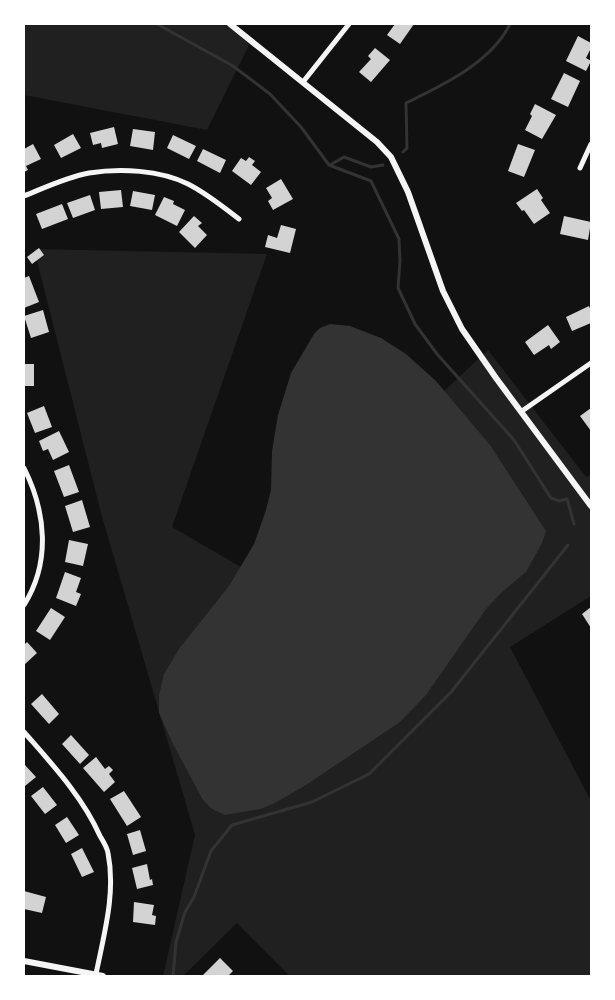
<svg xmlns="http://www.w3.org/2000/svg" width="615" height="1000" font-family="Cabin,sans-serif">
  <rect width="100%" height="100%" fill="#111"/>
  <path fill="#202020" d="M24,24H235L249,45L207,130L24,95Z
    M34,249L267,254L172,527L337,623L443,392L488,350L586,477L591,475V596L510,647L591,801V976H290L237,923L183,976H163L195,835L101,513Z"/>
  <path fill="#333" d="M330,324L350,326L381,338L406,354L436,381L490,445L546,531L542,543L526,572L501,593L486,609L426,695L400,722L306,785L273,804L260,809L225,815L212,809L203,800L173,744L159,713V695L164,674L179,649L229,586L254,544L265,513L271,490L272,451L278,415L291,373L314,334L320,328Z"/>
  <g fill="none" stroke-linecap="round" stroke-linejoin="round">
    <path stroke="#333" stroke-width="3" d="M157,24L233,66L270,94L301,127L329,165L371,181L399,239L400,261L398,288L415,324L437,354L514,440L551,498L559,501L567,499L574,524
      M403,152L407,148L406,103C443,85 492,62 510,24
      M330,165L344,157L371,167L383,165
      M173,976L176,942L185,912L194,897L211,851L232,825L312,802L369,774L451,692L568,545"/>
  </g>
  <path fill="#d3d3d3" d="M395,24H414L400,44L387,35Z
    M578,36L591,43V48L586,58L591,61L586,71L566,61Z
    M375,48L390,60L371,82L359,72L371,59L368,56Z
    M564,73L580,81L568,107L551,99Z
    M535,104L556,115L542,139L525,130L532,116L530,114Z
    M114,127L118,144L102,148L101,143L93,145L90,133Z
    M133,129L155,132L153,150L130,146Z
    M73,134L81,148L61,158L54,145Z
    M173,135L196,146L189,159L167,148Z
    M33,144L41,159L26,166L28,170L24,172V149Z
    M518,144L535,150L524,177L508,171Z
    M203,149L226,160L220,173L197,161Z
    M249,157L255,161L252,165L261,172L251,185L232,171L241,158L246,161Z
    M281,179L293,199L273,210L268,201L272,198L266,188Z
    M537,189L543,198L541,200L550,213L534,224L524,210L522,211L516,203Z
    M121,190L123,207L101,209L99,192Z
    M133,191L155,195L152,210L130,206Z
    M90,195L95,210L73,218L67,203Z
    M164,197L174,201L173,204L185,210L177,226L155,215Z
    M62,204L68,219L42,229L36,214Z
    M194,216L202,223L198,226L207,235L195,248L179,232Z
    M564,216L591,222L588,240L560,234Z
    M281,225L296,229L290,253L265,247L268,235L277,238Z
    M39,248L44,255L32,264L27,257Z
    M29,276L39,302L24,308V278Z
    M589,306L591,311V323L572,331L566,317Z
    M43,310L49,332L31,338L24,316Z
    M548,325L560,342L551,349L549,345L534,355L525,342Z
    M24,364H34V386H24Z
    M44,406L52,427L35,433L27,413Z
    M591,408V431L580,416Z
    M59,431L69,452L53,460L48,449L43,451L39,441Z
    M69,465L79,492L64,497L54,471Z
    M82,500L90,527L73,532L65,506Z
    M69,540L88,544L83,566L65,562Z
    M65,572L81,578L76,592L81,594L76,606L56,598Z
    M591,607V628L582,614Z
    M51,608L65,617L50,640L36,631Z
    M27,642L37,653L24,665V645Z
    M42,694L59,714L49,724L31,704Z
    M71,735L89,755L80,764L62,744Z
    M96,757L105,769L109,766L113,770L109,774L115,782L104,792L83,768Z
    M24,764L36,777L25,786L24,785Z
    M43,787L57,805L45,814L31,796Z
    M124,791L141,817L127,826L110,799Z
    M67,817L79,835L66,843L55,825Z
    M140,830L146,851L133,855L127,834Z
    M82,848L94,872L82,877L71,854Z
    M147,864L150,880L152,879L153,885L137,889L132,868Z
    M24,891L46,897L42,913L24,909Z
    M134,902L154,905L152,915L156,916L155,925L133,922Z
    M220,958L233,971L228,976H202Z"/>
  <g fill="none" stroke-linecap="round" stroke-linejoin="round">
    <path stroke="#f5f5f5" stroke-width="5" d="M303,82L349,24
      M580,168L591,144
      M24,196C44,188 67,177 89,173C120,168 160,170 188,184C206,193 222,206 239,219
      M522,411L591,363
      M24,468C46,512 51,562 24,605
      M24,732C51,763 83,797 100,836C103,841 107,847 108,853C116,893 104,934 96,974"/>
    <path stroke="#f5f5f5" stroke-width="6" d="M230,24L377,142L391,157L408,192L443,291L462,329L496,378L591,506
      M24,961L103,976"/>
  </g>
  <rect width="615" height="1000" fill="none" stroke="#ffffff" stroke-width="50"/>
</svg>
